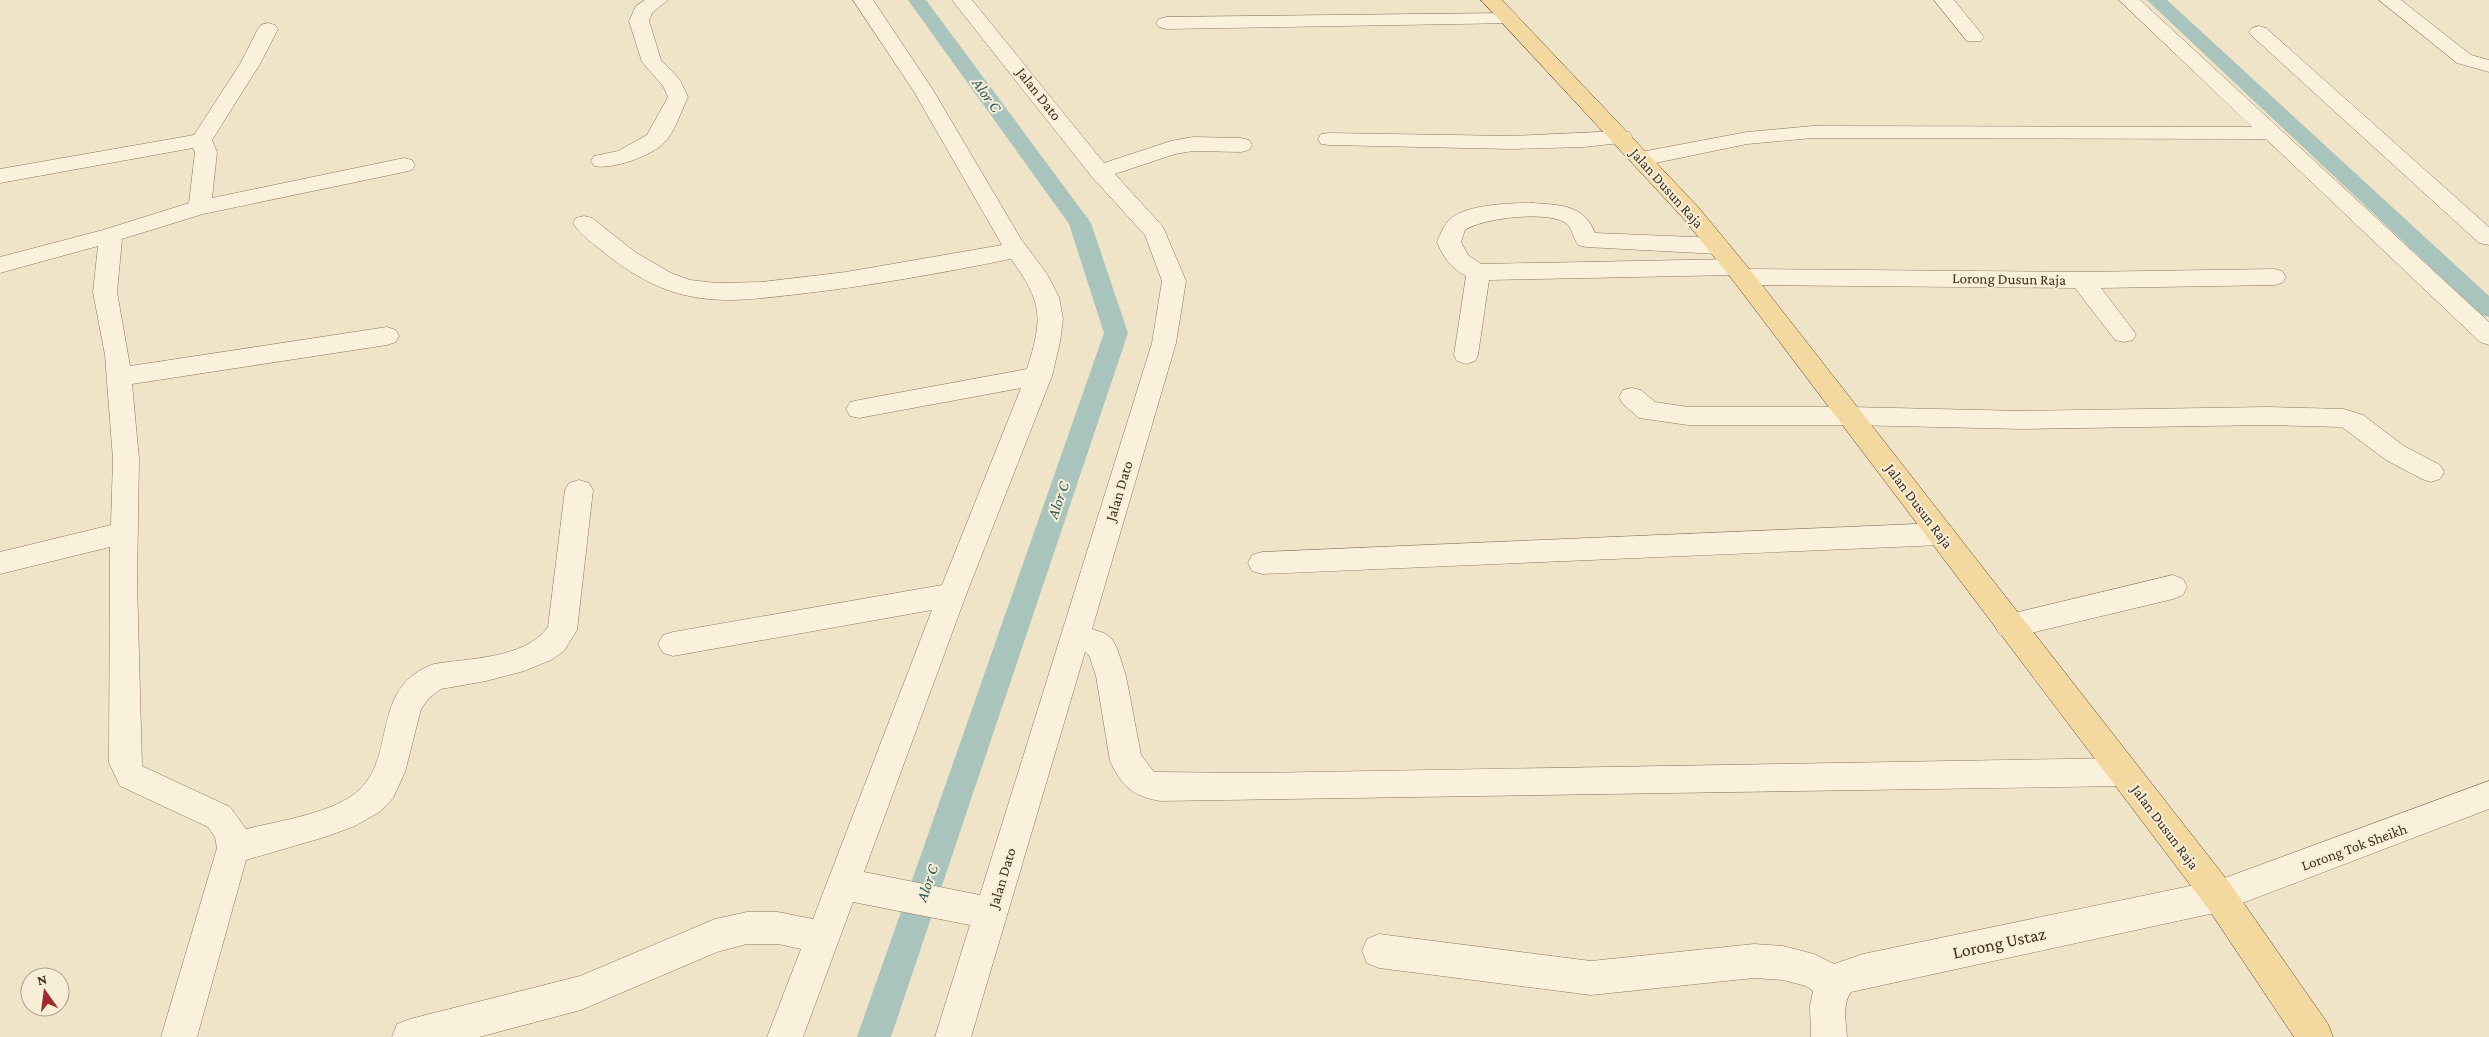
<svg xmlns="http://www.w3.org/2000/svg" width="2489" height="1037" font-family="'Crimson Pro',serif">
  <rect width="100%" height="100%" fill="#f0e4c8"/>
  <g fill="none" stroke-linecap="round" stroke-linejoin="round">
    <path fill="#a9c4bc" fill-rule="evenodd" d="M908,0H926L1091,223L1128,333L891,1037H857L1104,333L1069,224Z
      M2147,0H2167L2489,296V317L2481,315Z"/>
    <defs>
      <path id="minor" d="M645,0H668L652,13L649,21L661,60L680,80L688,97C681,111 675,132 664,143C651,156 612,170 594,166L591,161L594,156L618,151L647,135L668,97L663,86L642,62L629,21L636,6Z
        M853,0H873L933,90L1021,239L1047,274L1059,297L1063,319L1060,342L1052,376L966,595L864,872L980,895L1152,343L1162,281L1145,235L1092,177L952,0H972L1104,163L1171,141L1193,137L1241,138L1249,140L1252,145L1249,150L1241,152L1193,151L1175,154L1115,174L1163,227L1186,281L1176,343L1092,629L1104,633L1112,639L1117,648L1126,676L1141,755L1154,772L1259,773L2123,758L2134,762L2139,772L2134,782L2123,786L1160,801C1133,796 1122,787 1110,761L1096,676L1089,655L1085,652L971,1037H935L970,925L853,902L803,1037H767L801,949L778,944H747L717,952L581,1010L479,1037H392L397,1024L410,1019L580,976L715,919L747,912H778L813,919L932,610L673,656L663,653L658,644L663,635L673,632L942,585L1021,388L859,418L850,416L846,409L850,402L859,400L1027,369C1043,318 1043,303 1011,259C941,273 870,286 799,294C763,298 725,304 689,296C658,290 630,273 606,254C595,245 580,235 573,223L576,218L584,216L592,218L635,252L671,273L690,280L717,283L761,282L846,272L1002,245L913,90Z
        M1934,0H1954L1984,37L1981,41H1967Z
        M2119,0H2140L2489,322V345L2480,342L2266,139L1813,138L1747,144L1641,166L1633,164L1630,159L1633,154L1641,152L1747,132L1813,126L2252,127Z
        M2379,0H2401L2471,55L2489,60V72L2457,63Z
        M1508,13L1515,15L1518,19L1515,23L1166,29L1159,27L1156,23L1159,19L1166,17Z
        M268,23L275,25L278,29L260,64L212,140L217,152L212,198L404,158L412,160L415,165L412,170L404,172L203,214L122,239L117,292L130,366L387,327L396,330L399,336L396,342L387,345L132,384L139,459L137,582L142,766L230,807L246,829C278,821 336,813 360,789C397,753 370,687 434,664C469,658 525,659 548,627L565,490L569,483L579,480L589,483L593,490L577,630L564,651L551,660L524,671L486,681L441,689L429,698L421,709L405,772L393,798L381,811L355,826L325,837L246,860L197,1037H161L217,848L215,837L208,827L120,786L109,763L110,547L0,574V552L111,525L113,459L105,355L93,292L98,246L0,273V257L103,230L189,203L195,152L193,148L0,183V169L194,135L240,64L258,29L261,25Z
        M2259,26L2266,28L2489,227V245L2479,243L2252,36L2249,32L2252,28Z
        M1621,131L1629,132L1632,137L1629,142L1584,147L1511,149L1329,145L1321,144L1318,139L1321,134L1329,133L1511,136Z
        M1532,203C1559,205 1584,204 1595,233L1718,238L1726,241L1730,246L1726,251L1718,254L1586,247L1578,245C1573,238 1572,226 1564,222C1545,211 1483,218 1465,230L1461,242L1468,255L1481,264L1735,259L1743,262L1747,267L1745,269L2082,272L2274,269L2282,271L2286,277L2282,283L2274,285L2101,288L2136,334L2133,340L2124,342L2115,340L2075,288L1743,285L1735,283L1731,277L1733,275L1489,280L1478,355L1475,361L1466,364L1457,361L1454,355L1466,276C1451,268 1443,257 1437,242C1440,235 1443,227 1448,221C1464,204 1510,203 1532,203Z
        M1632,388L1641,390L1655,402L1688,407H1850L2023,411L2267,407L2344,409L2363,415L2404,446L2440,465L2444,472L2440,479L2431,482L2422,479L2386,460L2342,427L2267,425L2023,429L1850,425H1688L1639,418L1623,404L1619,397L1623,390Z
        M1941,523L1951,526L1955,534L1951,542L1941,545L1262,574L1252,571L1248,563L1252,555L1262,552Z
        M2173,575L2183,579L2187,587L2183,595L2173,599L2010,638L2000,635L1995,626L2000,617L2010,614Z
        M2489,781V809L2219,912L1851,992C1842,1004 1846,1022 1847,1037H1811L1810,1006L1813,991L1806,986L1783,980L1754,978L1591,995L1379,968L1367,963L1362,951L1367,939L1379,934L1591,961L1754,944L1783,946L1814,954L1834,964L1863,954L2219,880Z"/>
      <path id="major" d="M1481,0H1502L1699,208L1751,271L2231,885L2328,1024L2333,1037H2294L2207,907L1735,283L1683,218Z"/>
    </defs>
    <use href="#minor" stroke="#8d765c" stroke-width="1"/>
    <use href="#major" stroke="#5b4430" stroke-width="1"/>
    <use href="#minor" fill="#faf1dc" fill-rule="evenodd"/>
    <use href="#major" fill="#f3d9a0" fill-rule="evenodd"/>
  </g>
  <g text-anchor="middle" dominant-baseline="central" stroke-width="4" stroke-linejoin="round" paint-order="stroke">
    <g font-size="15" fill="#3d2e20" stroke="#f7eed8">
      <text transform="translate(1039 94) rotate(52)">Jalan Dato</text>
      <text transform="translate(1667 188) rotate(48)">Jalan Dusun Raja</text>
      <text transform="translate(2009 279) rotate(1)">Lorong Dusun Raja</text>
      <text transform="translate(1119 491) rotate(-73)">Jalan Dato</text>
      <text transform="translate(1919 506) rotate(53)">Jalan Dusun Raja</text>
      <text transform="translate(2165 827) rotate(53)">Jalan Dusun Raja</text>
      <text transform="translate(2354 847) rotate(-20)">Lorong Tok Sheikh</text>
      <text transform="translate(1002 878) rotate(-73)">Jalan Dato</text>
    </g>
    <g font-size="16" font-style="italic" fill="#2f5d5a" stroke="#f7eed8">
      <text transform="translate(987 95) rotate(54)">Alor C</text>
      <text transform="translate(1058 500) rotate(-71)">Alor C</text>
      <text transform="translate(927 883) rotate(-71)">Alor C</text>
    </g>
    <g font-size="18" fill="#3d2e20" stroke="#f7eed8">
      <text transform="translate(1999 943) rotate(-12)">Lorong Ustaz</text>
    </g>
  </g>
  <g transform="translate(45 992) rotate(346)"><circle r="24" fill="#f7eed8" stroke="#ada18e"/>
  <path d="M0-4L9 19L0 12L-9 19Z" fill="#9e2a2b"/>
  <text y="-8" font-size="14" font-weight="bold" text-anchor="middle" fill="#3d2e20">N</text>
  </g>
</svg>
